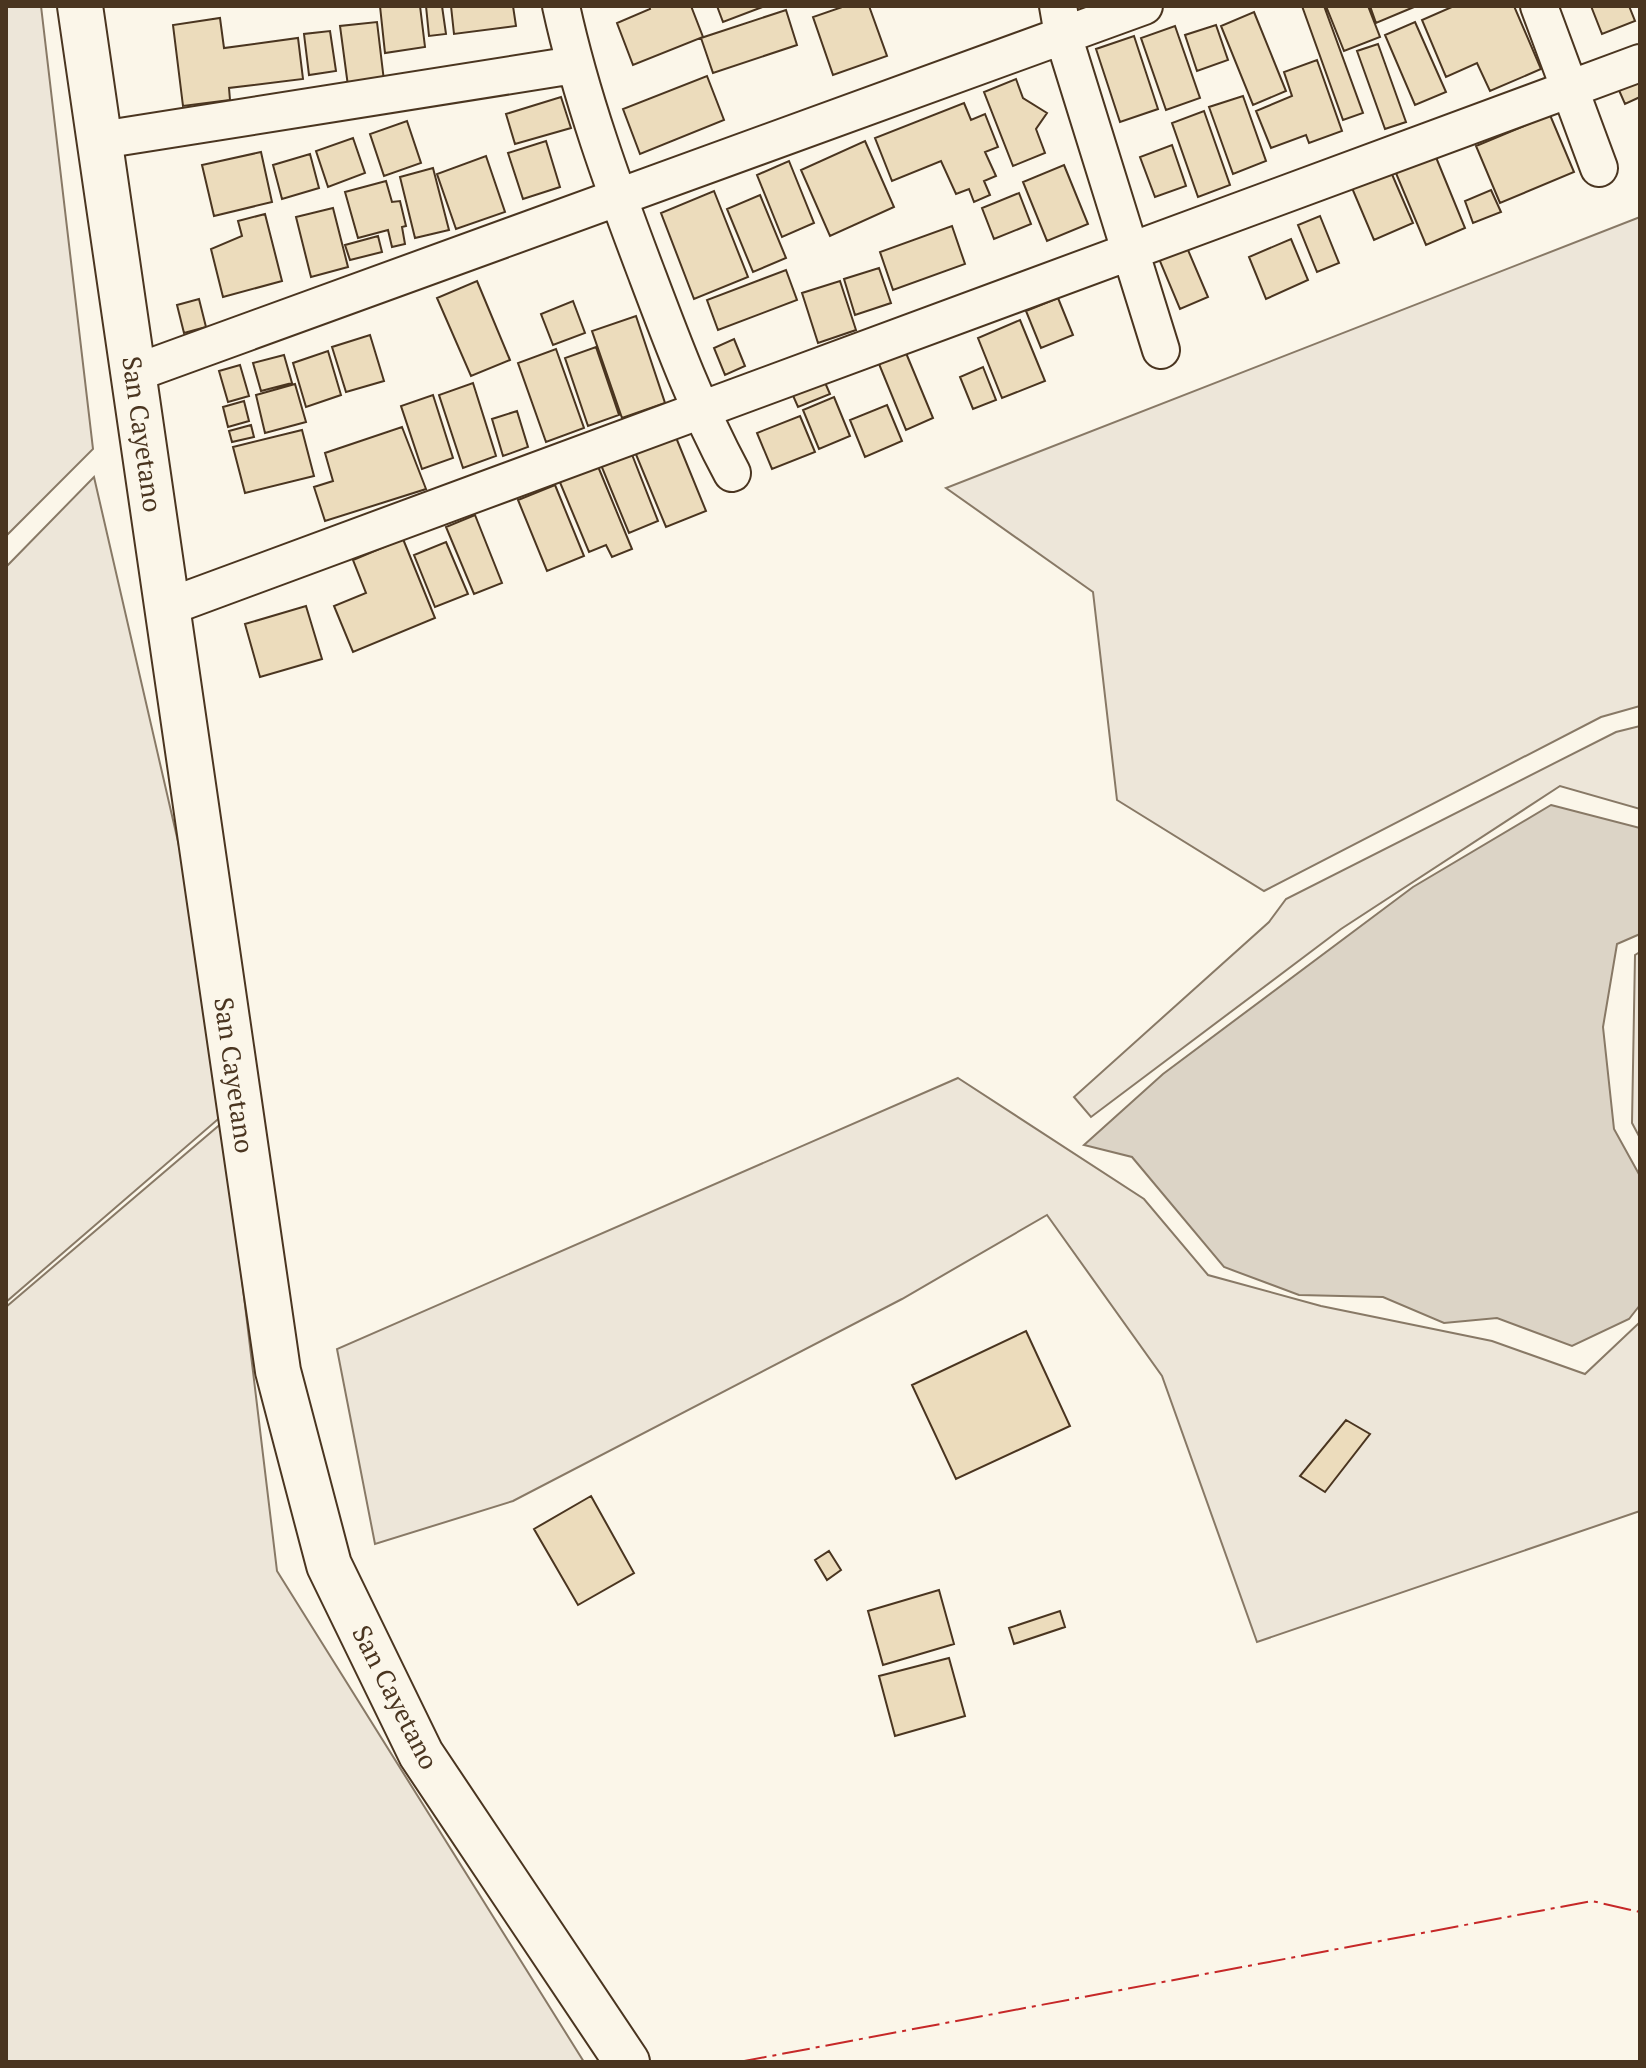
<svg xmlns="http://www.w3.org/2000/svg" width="1646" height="2068" font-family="'PT Serif',serif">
  <rect width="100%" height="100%" fill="#fbf6e9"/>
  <path fill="#ede6d9" stroke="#887966" stroke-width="2" d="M6,6H41L93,449L6,536Z
    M1640,217V706L1601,717L1264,891L1117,800L1093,592L946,488Z
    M94,477L238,1102L6,1302V567Z
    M1640,726V809L1560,786L1341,929L1091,1117L1074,1097L1269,922L1286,899L1616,732Z
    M1640,952V1138L1632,1123L1635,955Z
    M958,1078L1144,1199L1208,1275L1321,1306L1492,1341L1585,1374L1640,1322V1511L1257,1642L1162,1376L1047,1215L902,1299L513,1501L375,1544L337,1349Z
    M223,1122L277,1571L584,2062H6V1307Z"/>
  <path fill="#dcd4c6" stroke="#887966" stroke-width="2" d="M1551,805L1640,828V934L1617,944L1603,1027L1614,1129L1640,1176V1305L1629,1319L1572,1346L1497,1318L1444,1323L1383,1297L1299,1295L1224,1267L1132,1157L1084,1145L1163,1074L1413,887Z"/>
  <path fill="#ecdcbc" stroke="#4a3520" stroke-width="2" d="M380,6H420L425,47L385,53Z
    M426,6H442L446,34L429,36Z
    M451,6H513L516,26L454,34Z
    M649,6H691L703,37L633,65L617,23L650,9Z
    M717,6H765L723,22Z
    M845,6H869L887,56L833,75L813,17Z
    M1302,6H1324L1363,113L1343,120Z
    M1326,6H1368L1380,37L1344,51Z
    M1370,6H1414V7L1376,23Z
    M1454,6H1514L1541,69L1490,91L1477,63L1446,77L1422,20Z
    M1591,6H1629L1635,21L1602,34Z
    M786,10L797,45L713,73L701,38Z
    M1254,12L1286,91L1253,105L1221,26Z
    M220,18L224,48L298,38L303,79L229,88L230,100L183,106L173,25Z
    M377,22L384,81L348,86L340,26Z
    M1415,22L1446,92L1415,105L1385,35Z
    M1216,25L1228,60L1197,71L1185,35Z
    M1175,26L1200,98L1166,110L1141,38Z
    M330,31L336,71L309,75L304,34Z
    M1134,36L1158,109L1120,122L1096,49Z
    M1378,44L1406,122L1385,129L1357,51Z
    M1317,60L1342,131L1309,143L1306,135L1271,148L1256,111L1292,96L1284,72Z
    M707,76L724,120L640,154L623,109Z
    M1016,79L1023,98L1047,113L1036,129L1045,153L1013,166L984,92Z
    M1640,79V97L1625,104L1618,88Z
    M1243,96L1266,161L1233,174L1209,107Z
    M561,97L571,128L515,144L506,114Z
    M964,103L971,120L985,114L998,147L985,152L996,176L984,181L990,195L974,202L969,189L956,194L941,161L892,181L875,138Z
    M1204,111L1230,185L1198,197L1172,123Z
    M1550,115L1574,172L1500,203L1476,146Z
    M407,121L421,163L384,176L370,134Z
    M353,138L365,173L328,187L316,151Z
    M546,141L560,187L523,199L508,153Z
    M865,141L894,207L830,236L801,170Z
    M1172,145L1186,186L1155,197L1140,157Z
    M1433,150L1465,228L1426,245L1393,166Z
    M261,152L272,202L214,216L202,165Z
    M310,154L319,188L282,199L273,165Z
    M486,156L505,212L456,229L437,174Z
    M789,161L814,223L782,237L757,175Z
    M1064,165L1088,224L1047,241L1023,182Z
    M433,168L449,230L415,238L400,177Z
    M1391,172L1413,223L1374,240L1352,188Z
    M386,181L392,202L400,201L406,226L402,227L405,244L392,247L388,230L358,238L345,192Z
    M1491,190L1501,212L1473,223L1465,201Z
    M714,191L748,277L694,299L661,213Z
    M1019,193L1031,224L994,239L982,208Z
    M760,195L786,258L753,272L727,209Z
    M333,208L348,267L311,277L296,217Z
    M265,214L282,281L223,297L211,249L242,236L238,221Z
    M1320,216L1339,263L1317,272L1298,225Z
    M952,226L965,264L893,290L880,252Z
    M378,236L382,252L350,260L345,245Z
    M1291,239L1308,280L1266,299L1249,257Z
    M1185,243L1208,297L1180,309L1157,254Z
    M879,268L891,303L855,315L844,279Z
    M786,270L797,300L718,330L707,300Z
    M477,281L510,360L471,376L437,298Z
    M840,281L856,330L818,343L802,293Z
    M1058,298L1073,335L1041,348L1026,311Z
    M199,299L206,327L184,333L177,305Z
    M573,301L585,333L553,345L541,314Z
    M636,316L665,403L622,418L592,331Z
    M1020,320L1045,381L1002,398L978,338Z
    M370,335L384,381L346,392L332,347Z
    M734,339L745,366L725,375L714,348Z
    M596,347L619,415L588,426L565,358Z
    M556,349L584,428L546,442L518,363Z
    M328,351L341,395L306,407L293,363Z
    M906,353L933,418L906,430L879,364Z
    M284,355L292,383L261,391L253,363Z
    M240,365L249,396L228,402L219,371Z
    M983,367L996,400L973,409L960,377Z
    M823,378L830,394L798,407L791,391Z
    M473,383L496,456L463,468L439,395Z
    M295,384L306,422L265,433L256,395Z
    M433,395L453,458L422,469L401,406Z
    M834,397L850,436L819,449L803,410Z
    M244,401L249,421L228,427L223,407Z
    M887,405L902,441L865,457L850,420Z
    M517,411L528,447L503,456L492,419Z
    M800,416L815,452L772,469L757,433Z
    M251,425L254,437L232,442L229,431Z
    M402,427L426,489L325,521L314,487L333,481L325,453Z
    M302,430L314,476L245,493L233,447Z
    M675,435L706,511L666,527L635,452Z
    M631,452L658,521L629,533L601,465Z
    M597,464L632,549L612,557L606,545L589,552L559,480Z
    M555,485L584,556L547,571L518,500Z
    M475,515L502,583L474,594L446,527Z
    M403,539L435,618L353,652L334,606L366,593L353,560Z
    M446,542L468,594L435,607L414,555Z
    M306,606L322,659L260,677L245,624Z
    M1026,1331L1070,1426L956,1479L912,1385Z
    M1346,1420L1370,1434L1325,1492L1300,1476Z
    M591,1496L634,1573L578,1605L534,1529Z
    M829,1551L841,1570L827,1580L815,1560Z
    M939,1590L954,1644L883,1665L868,1611Z
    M1060,1611L1065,1627L1014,1644L1009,1628Z
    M949,1658L965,1716L895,1736L879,1676Z"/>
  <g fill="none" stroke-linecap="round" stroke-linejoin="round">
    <defs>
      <path id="minor" d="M561,6C581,97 613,185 646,272C672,341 697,408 732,473
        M1058,6L1063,35L1161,350
        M1539,6L1599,168
        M101,140L574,65
        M135,373L1144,6
        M168,607L1640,63"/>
      <path id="secondary" d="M80,6L278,1371L329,1565L421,1754L627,2062"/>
    </defs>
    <use href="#minor" stroke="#4a3520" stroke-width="40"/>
    <use href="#secondary" stroke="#4a3520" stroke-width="48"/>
    <use href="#minor" stroke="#fbf6e9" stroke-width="36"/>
    <use href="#secondary" stroke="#fbf6e9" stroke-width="44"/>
    <path stroke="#c62828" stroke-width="2" stroke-dasharray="28 6 4 6" stroke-linecap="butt" d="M739,2062L1592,1901L1640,1912"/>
  </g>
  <g text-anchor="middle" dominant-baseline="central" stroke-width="6" stroke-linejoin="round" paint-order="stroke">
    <g font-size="26" fill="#4a3520" stroke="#fbf6e9">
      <text transform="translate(143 434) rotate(82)">San Cayetano</text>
      <text transform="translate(235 1075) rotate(82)">San Cayetano</text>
      <text transform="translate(396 1697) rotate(63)">San Cayetano</text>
    </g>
  </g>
  <rect width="1646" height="2068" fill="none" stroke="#4a3520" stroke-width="16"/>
</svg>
